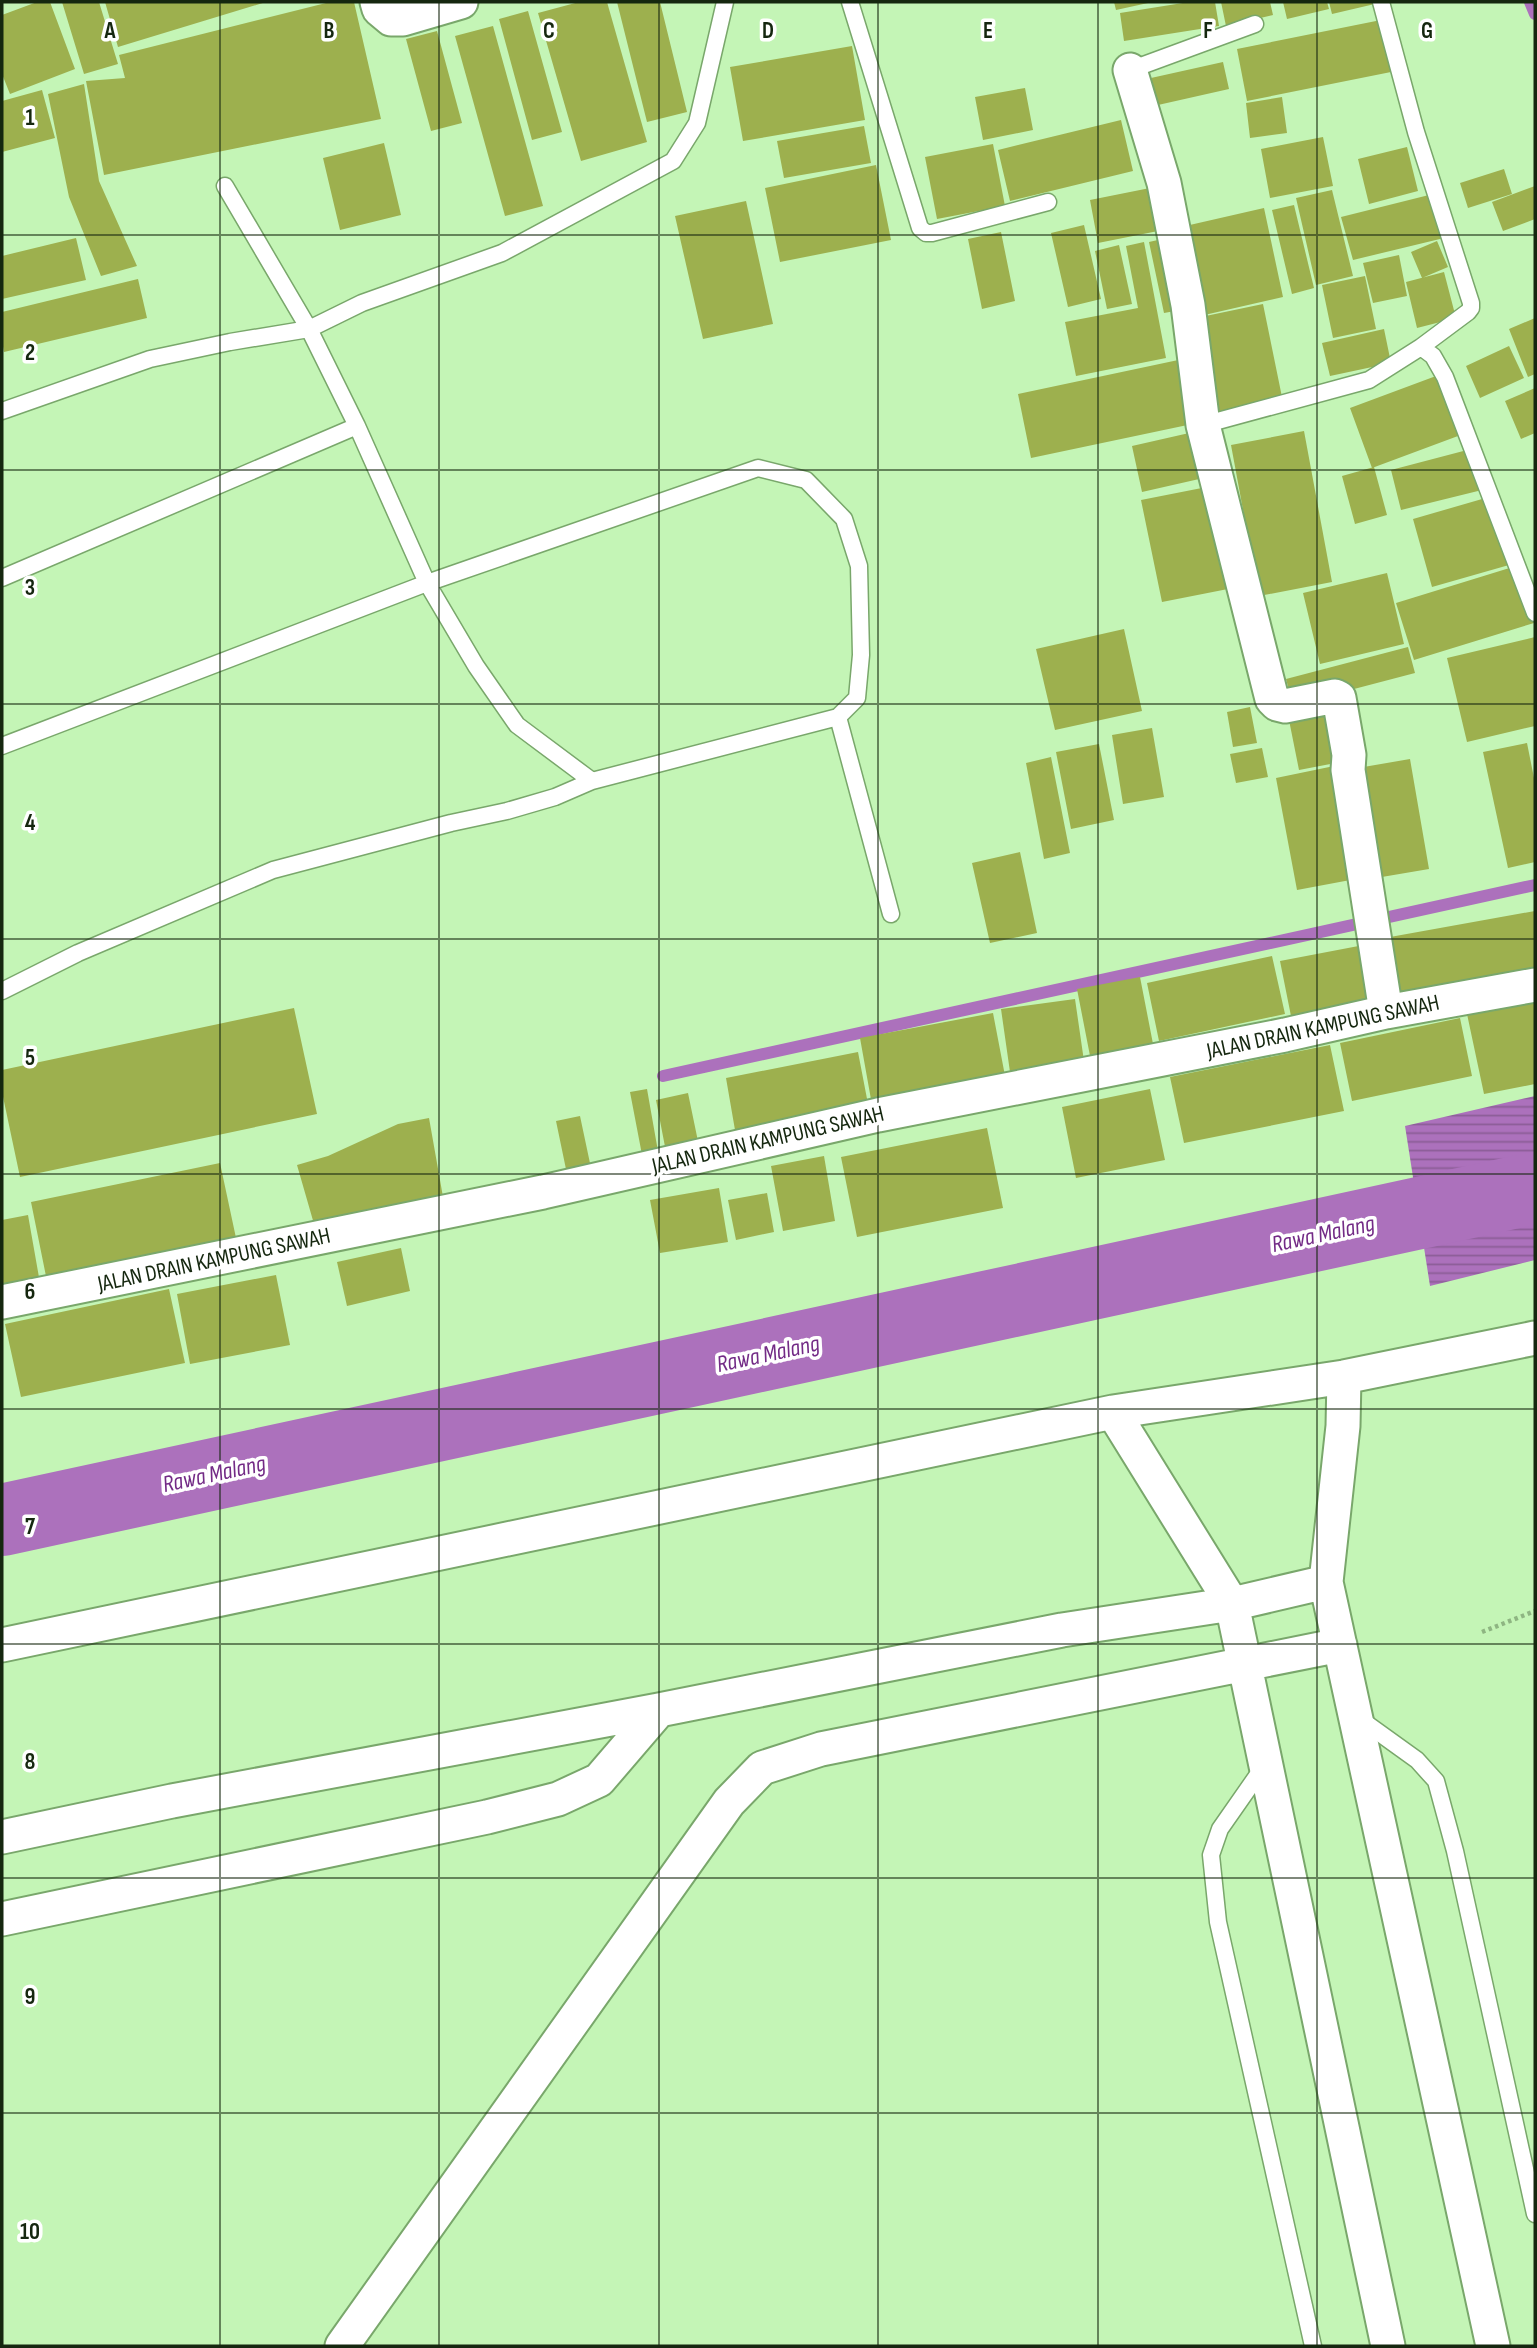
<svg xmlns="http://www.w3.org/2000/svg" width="1537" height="2348" font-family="'Sofia Sans Condensed',sans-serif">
  <defs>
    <pattern id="water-rules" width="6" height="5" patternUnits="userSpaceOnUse" patternTransform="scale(1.75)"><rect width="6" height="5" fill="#ac71bc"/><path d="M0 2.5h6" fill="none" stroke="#8b5d97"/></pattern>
  </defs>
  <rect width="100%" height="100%" fill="#c4f5b6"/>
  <path fill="url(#water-rules)" d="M1535,1096V1260L1430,1286L1405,1126Z"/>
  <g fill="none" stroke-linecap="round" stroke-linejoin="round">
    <path stroke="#ac71bc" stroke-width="12" d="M1530,2L1535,14
      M663,1076L1535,885"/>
    <path stroke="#ac71bc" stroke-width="72" d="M2,1520L1535,1188"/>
  </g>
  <path fill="#9db04e" d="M37,2H50L75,69L10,94L2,74V15Z
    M62,2H99L118,64L84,74Z
    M105,2H266L118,47Z
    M330,2H354L381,119L104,175L86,81L125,78L119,55Z
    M579,2H607L647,142L581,161L538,13Z
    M617,2H660L687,112L647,122Z
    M1114,2H1147L1148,3L1116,10Z
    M1189,2H1215L1219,26L1124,41L1120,13Z
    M1221,2H1270L1273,15L1226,26Z
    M1283,2H1327L1329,9L1287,19Z
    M1329,2H1378L1379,3L1332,14Z
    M528,11L562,132L532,140L499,19Z
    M1381,20L1391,72L1247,101L1237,49Z
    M493,26L543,206L505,216L455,36Z
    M437,31L462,123L431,131L406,39Z
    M852,46L865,120L743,141L730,67Z
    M1223,62L1229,89L1158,105L1151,78Z
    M84,84L99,181L137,266L101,276L69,197L48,94Z
    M1025,88L1033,130L983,140L975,97Z
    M42,90L55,138L2,152V101Z
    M1282,97L1287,133L1250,138L1246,103Z
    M1121,120L1133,171L1010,201L998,150Z
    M864,126L871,163L784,178L777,141Z
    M1323,137L1333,186L1270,198L1261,149Z
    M384,143L401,215L340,230L323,158Z
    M993,144L1005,206L937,219L925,157Z
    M1407,147L1418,191L1369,204L1358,159Z
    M876,165L891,240L780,262L765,188Z
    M1504,169L1512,194L1468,208L1460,183Z
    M1160,186L1168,229L1098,243L1090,200Z
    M1535,186V219L1503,231L1492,202Z
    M1332,190L1353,276L1316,285L1296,198Z
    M1433,194L1444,238L1353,260L1341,217Z
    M746,201L773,324L703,339L675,216Z
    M1294,205L1314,288L1292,294L1272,210Z
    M1264,208L1283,297L1200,316L1181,227Z
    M1084,225L1101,299L1068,307L1051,233Z
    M1001,232L1015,301L982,309L968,239Z
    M1171,237L1186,309L1164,313L1149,242Z
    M76,238L86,280L2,299V256Z
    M1437,241L1448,267L1422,278L1411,252Z
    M1144,242L1166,358L1076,376L1065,322L1138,308L1126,246Z
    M1119,245L1132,304L1107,309L1095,251Z
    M1399,255L1407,296L1373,303L1363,263Z
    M1444,272L1456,318L1417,328L1406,282Z
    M1365,276L1376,329L1333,338L1322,285Z
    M138,279L147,318L4,352L2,341V312Z
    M1263,304L1283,402L1217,416L1196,318Z
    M1535,318V374L1528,377L1509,329Z
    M1384,329L1391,363L1330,376L1322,343Z
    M1509,346L1524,378L1480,398L1466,366Z
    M1183,359L1197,423L1031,458L1018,394Z
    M1436,376L1458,436L1372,468L1350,408Z
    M1535,388V433L1521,439L1505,401Z
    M1198,431L1208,477L1142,492L1132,446Z
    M1304,431L1332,582L1259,596L1231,445Z
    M1471,449L1482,490L1401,510L1391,470Z
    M1374,467L1387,515L1355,524L1342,476Z
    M1217,485L1238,587L1162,602L1141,500Z
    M1489,497L1509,565L1432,587L1413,519Z
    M1516,566L1534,623L1414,660L1396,603Z
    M1387,573L1404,644L1320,664L1303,593Z
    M1124,629L1142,711L1055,730L1036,649Z
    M1535,637V726L1467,742L1447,658Z
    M1408,647L1415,673L1293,705L1286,679Z
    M1335,700L1346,761L1299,770L1287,710Z
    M1250,707L1257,743L1233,747L1227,712Z
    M1152,728L1164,797L1123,804L1112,735Z
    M1527,743L1535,783V862L1508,868L1483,752Z
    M1099,744L1114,820L1071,829L1056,752Z
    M1262,748L1268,777L1236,783L1230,754Z
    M1051,757L1070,853L1044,859L1026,763Z
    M1410,759L1429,869L1370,879L1352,769Z
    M1339,765L1361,878L1297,890L1276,778Z
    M1020,852L1037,933L990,943L972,863Z
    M1535,911V969L1390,995L1379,939Z
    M1369,944L1381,1004L1292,1021L1280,961Z
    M1272,956L1285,1014L1159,1041L1147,983Z
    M1140,977L1154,1049L1091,1061L1077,989Z
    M1075,999L1085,1068L1011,1079L1001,1009Z
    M1535,999V1084L1484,1094L1467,1014Z
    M294,1008L317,1114L20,1177L2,1092V1070Z
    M993,1013L1006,1081L872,1105L860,1038Z
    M1460,1018L1472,1076L1352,1101L1340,1043Z
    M1330,1045L1344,1111L1184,1143L1170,1077Z
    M858,1052L868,1104L735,1130L726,1078Z
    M647,1089L659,1157L643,1160L630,1092Z
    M1150,1089L1165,1160L1076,1178L1062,1107Z
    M688,1093L700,1151L667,1157L656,1100Z
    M580,1116L591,1168L567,1174L556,1121Z
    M429,1118L443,1197L314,1224L297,1165L328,1156L398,1124Z
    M987,1128L1003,1208L857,1237L841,1157Z
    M824,1156L835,1221L783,1231L771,1166Z
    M220,1163L239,1252L49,1291L31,1202Z
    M719,1188L728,1242L660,1253L650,1200Z
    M767,1193L774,1232L736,1240L728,1200Z
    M28,1215L40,1283L2,1290V1220Z
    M401,1248L410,1291L347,1306L337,1262Z
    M276,1275L290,1345L190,1364L177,1294Z
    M169,1289L185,1363L21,1397L5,1324Z"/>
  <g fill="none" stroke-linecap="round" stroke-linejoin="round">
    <defs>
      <path id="service" d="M850,2L920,228L926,233H932L1048,202
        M1381,2L1416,132L1471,303V308L1468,312L1421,347L1433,356L1445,377L1535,613
        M1130,70L1255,24
        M2,411L150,359L230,342L309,329L225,186
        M1203,425L1369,380L1421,347
        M758,468L806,480L844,519L859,566L861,655L857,698L838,717L592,781L517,725L476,666L427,583Z
        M2,578L357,426
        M838,717L891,914
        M2,746L427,583L357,426L309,329L362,303L502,253L673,161L697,123L725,2
        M2,991L78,953L273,870L451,823L507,811L555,797L592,781
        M1360,1719L1417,1760L1436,1781L1455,1851L1535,2214
        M1264,1766L1220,1829L1211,1855L1218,1922L1313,2346"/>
      <path id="minor" d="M377,2L379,9L391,19H403L461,2
        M1130,70L1164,183L1188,305L1203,425L1272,699L1277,704L1285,706L1335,696L1339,698L1349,755L1348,770L1386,1012
        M2,1302L543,1192L878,1115L1285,1035L1386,1012L1535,985
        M1344,1377L1343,1426L1326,1582L1493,2346
        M1113,1412L1232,1604L1388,2346
        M2,1645L1113,1412L1344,1377L1535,1338
        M2,1837L172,1801L659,1710L1062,1630L1232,1604L1326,1582
        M2,1919L487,1817L558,1799L599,1780L659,1710
        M342,2346L729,1802L762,1768L821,1749L1340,1645"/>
    </defs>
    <use href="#service" stroke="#79a76b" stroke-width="19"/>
    <use href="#minor" stroke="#79a76b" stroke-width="37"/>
    <path stroke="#8eb582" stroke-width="4.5" stroke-dasharray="3.5 3.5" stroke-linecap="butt" d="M1482,1632L1535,1611"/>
    <use href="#service" stroke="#fff" stroke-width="16"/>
    <use href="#minor" stroke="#fff" stroke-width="33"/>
  </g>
  <path fill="none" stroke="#15270f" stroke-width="2" stroke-opacity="0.55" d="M220,2V2346M439,2V2346M659,2V2346M878,2V2346M1098,2V2346M1317,2V2346M2,235H1535M2,470H1535M2,704H1535M2,939H1535M2,1174H1535M2,1409H1535M2,1644H1535M2,1878H1535M2,2113H1535"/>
  <g text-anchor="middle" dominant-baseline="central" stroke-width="7" stroke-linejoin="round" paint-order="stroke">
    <g font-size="23" fill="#15270f" stroke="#fff">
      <text transform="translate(1323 1027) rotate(-12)">JALAN DRAIN KAMPUNG SAWAH</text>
      <text transform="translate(768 1140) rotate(-13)">JALAN DRAIN KAMPUNG SAWAH</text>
      <text transform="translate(214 1260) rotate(-12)">JALAN DRAIN KAMPUNG SAWAH</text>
    </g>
    <g font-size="24" font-style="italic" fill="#732b86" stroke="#fff">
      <text transform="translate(1323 1234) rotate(-12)">Rawa Malang</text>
      <text transform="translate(768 1354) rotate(-12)">Rawa Malang</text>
      <text transform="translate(214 1474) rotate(-12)">Rawa Malang</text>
    </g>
  </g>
  <g font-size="23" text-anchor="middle" font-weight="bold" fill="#15270f" stroke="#fff" stroke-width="7" stroke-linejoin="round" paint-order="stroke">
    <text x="110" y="38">A</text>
    <text x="329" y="38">B</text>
    <text x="549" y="38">C</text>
    <text x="768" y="38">D</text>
    <text x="988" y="38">E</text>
    <text x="1208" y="38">F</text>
    <text x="1427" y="38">G</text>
    <text x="30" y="125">1</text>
    <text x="30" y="360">2</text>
    <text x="30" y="595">3</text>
    <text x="30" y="830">4</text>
    <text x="30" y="1065">5</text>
    <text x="30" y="1299">6</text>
    <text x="30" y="1534">7</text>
    <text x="30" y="1769">8</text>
    <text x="30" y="2004">9</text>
    <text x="30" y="2239">10</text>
  </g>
  <rect width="1537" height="2348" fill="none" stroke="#15270f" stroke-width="7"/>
</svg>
